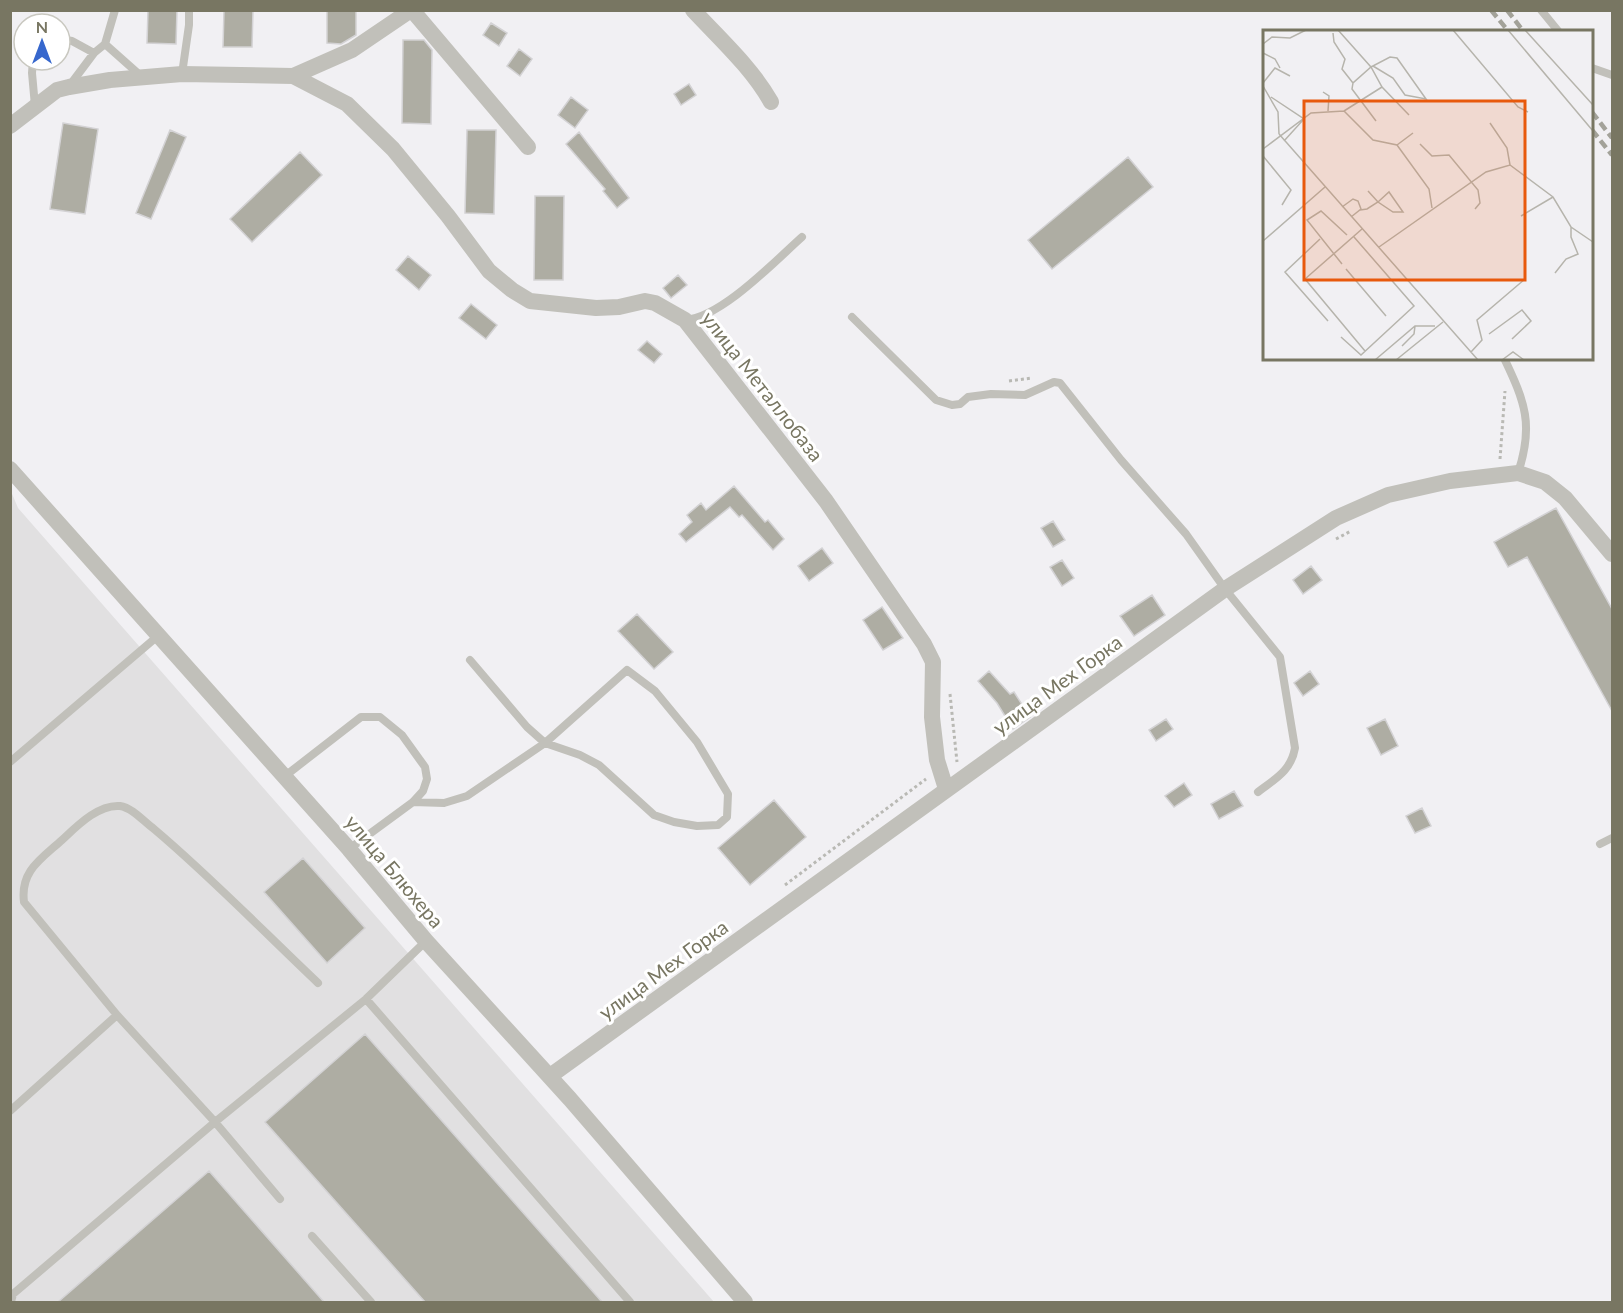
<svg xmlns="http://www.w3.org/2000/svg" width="1623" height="1313" font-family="Lato,sans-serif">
  <rect width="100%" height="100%" fill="#f1f0f3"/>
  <path fill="#e1e0e1" d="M10,489L18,508L714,1302H11Z"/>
  <path fill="#aeada3" stroke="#d3d2d4" stroke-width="1.5" d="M148,10H177L176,44L147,43Z
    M224,10H253L252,47H223Z
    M327,10H356V35L341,44L327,43Z
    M491,23L507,33L499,46L483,35Z
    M403,40H424L432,50L431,124L402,123Z
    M519,49L532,59L520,76L507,66Z
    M689,84L696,95L681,105L674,94Z
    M571,97L588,110L575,128L558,115Z
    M63,123L98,129L85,214L50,209Z
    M170,130L186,137L151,219L136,213Z
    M467,130H496L494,214L465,213Z
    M579,132L629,198L617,208L603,191L605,189L566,144Z
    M300,152L322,175L252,242L230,219Z
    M1128,157L1153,187L1052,269L1028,240Z
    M535,196H564L563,280H534Z
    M408,256L431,275L419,290L396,270Z
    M678,275L687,285L671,298L663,288Z
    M471,304L497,325L486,339L459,318Z
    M647,341L662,354L654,363L638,350Z
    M734,486L765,522L768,520L784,539L773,550L742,515L739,517L730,507L686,542L679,534L692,522L687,515L701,503L706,510Z
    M1556,508L1612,609V711L1527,557L1508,567L1494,542Z
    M1053,521L1065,540L1053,547L1041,528Z
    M822,548L833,563L809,581L798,566Z
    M1062,560L1074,578L1062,586L1050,567Z
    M1311,566L1322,580L1303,594L1293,580Z
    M1152,595L1165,615L1134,636L1120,616Z
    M882,607L903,638L883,650L863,620Z
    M637,614L673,652L654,669L618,631Z
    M989,671L1010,694L1014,692L1030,717L1013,729L997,703L978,681Z
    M1310,671L1319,684L1303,696L1294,683Z
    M1166,719L1173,729L1156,741L1149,730Z
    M1385,719L1398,746L1381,755L1367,728Z
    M1184,783L1192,795L1174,807L1165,796Z
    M1234,791L1243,806L1219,819L1211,804Z
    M774,800L806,837L750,885L718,848Z
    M1422,808L1431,826L1415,833L1406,816Z
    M303,858L365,928L327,963L264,892Z
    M365,1034L602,1302H425L265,1122Z
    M209,1171L324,1302H58Z"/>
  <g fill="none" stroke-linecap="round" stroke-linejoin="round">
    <path stroke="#b9b9b4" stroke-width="3" stroke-dasharray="3 3" stroke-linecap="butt" d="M1009,381L1032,378
      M1500,459L1505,391
      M1336,539L1351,531
      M950,694L957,762
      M785,885L926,779"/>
    <path stroke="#c1c0ba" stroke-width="8" d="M1541,10L1559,32
      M60,39L72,41L94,53
      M105,44L141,76
      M33,60L32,73L35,106
      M1592,68L1612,75
      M182,74L189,25V10
      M70,85L94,53L105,44L115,10
      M852,317L936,400L952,405L960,404L968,397L991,394L1025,395L1054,382L1060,383L1121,460L1186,534L1225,589L1280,657L1295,748C1291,771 1275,779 1258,792
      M685,320C721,318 775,261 802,237
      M1504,358C1525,402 1534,425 1518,473
      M10,762L159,635
      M285,776L361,717H380L402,735L425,767L427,779L423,791L413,802L349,849
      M413,802L444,803L467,796L545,743L627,670L655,691L697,742L728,794L727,817L718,825L697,826L674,822L654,815L599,765L580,755L545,743L527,727L470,660
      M1600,844L1612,838
      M366,999L630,1302
      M10,1111L117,1015
      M280,1199L215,1122L117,1015L24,902C20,871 41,859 62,840C76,827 98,804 120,806C133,808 144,822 154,829C211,877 264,932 318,983
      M312,1236L371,1302
      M11,1302L13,1294L215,1122L366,999L426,941"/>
    <path stroke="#c1c0ba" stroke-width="16" d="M412,10L528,147
      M693,10C720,39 752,68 771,102
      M293,76L352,50L411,10
      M10,126L57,90L69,87L110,80L182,74L293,76L347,104L393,149L448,216L489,271L512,290L530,301L596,308L619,307L645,301L655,303L685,320L826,501L924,644L933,662L932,717L937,760L946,789
      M10,469L349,849L426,941L570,1099L745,1302
      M550,1076L1225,589L1336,518L1388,495L1450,481L1518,473L1545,482L1565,498L1612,554"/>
    <path stroke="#a3a299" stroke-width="4.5" stroke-dasharray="9 4.5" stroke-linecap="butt" d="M1491,10L1509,32
      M1507,10L1524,32
      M1592,112L1612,138
      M1592,130L1612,155"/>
  </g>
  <g text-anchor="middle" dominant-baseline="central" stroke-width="6" stroke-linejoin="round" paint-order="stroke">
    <g font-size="20" fill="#787662" stroke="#fff">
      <text transform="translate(763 386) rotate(52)">улица Металлобаза</text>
      <text transform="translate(1057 684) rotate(-36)">улица Мех Горка</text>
      <text transform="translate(395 871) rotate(50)">улица Блюхера</text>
      <text transform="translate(663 969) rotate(-36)">улица Мех Горка</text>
    </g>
  </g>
  <g transform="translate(1263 30)">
    <rect width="330" height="330" fill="#f1f0f3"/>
    <path fill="none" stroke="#b6b4ac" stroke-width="1.5" d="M75,0L108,37L127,27L134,28L163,69L142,65L130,48L110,36M190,0L255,77L265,82M245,0L330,101M262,0L330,75M70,3L71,12L82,29L79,39L90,53M0,14L9,7L27,8L43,0M0,23L12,29L17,38M0,53L12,38L27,46M0,56L15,82L16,104M60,62L66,66L65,81M8,67L41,89L21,111M81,81L119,57M113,91L89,59L90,53L108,37L119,57L146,85M227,93L244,118L247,135M16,104L215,330M157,114L169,126L186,125L215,160L217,173L212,179M134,115L150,103M0,119L48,83L81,81L110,110L134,115L166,159L169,178M0,126L28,160L19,175M79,177L90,169L95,171L98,179L88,187M97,180L104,179L115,172L126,162L140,182H130L115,172L105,161M258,186L290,167M99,199L42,249L102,321M57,209L22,242L65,291M0,211L62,157M116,217L223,142L247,135L290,167L308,197L330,212M79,234L44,190L58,181L84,205M83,239L123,286M292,243L303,229L315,224L308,207V197M226,304L259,280L268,291L249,309M78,307L98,325L151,276L91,207M139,316L151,304L152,296M208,322L219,310L214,290L262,249M112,330L152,296H172M133,330L180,292M239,330L250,322L261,330"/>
    <path fill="#e8590c" fill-opacity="0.15" stroke="#e8590c" stroke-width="3" d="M41,71H262V250H41Z"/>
    <rect width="330" height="330" fill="none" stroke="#787662" stroke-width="3"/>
  </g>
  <rect width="1623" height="1313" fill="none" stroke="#787662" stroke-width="24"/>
  <g transform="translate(42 42)"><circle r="28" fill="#ffffff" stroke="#c9c8c0" stroke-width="1.5"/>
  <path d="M0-4.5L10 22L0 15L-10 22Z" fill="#3667cd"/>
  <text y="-9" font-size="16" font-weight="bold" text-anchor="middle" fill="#787662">N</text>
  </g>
</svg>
